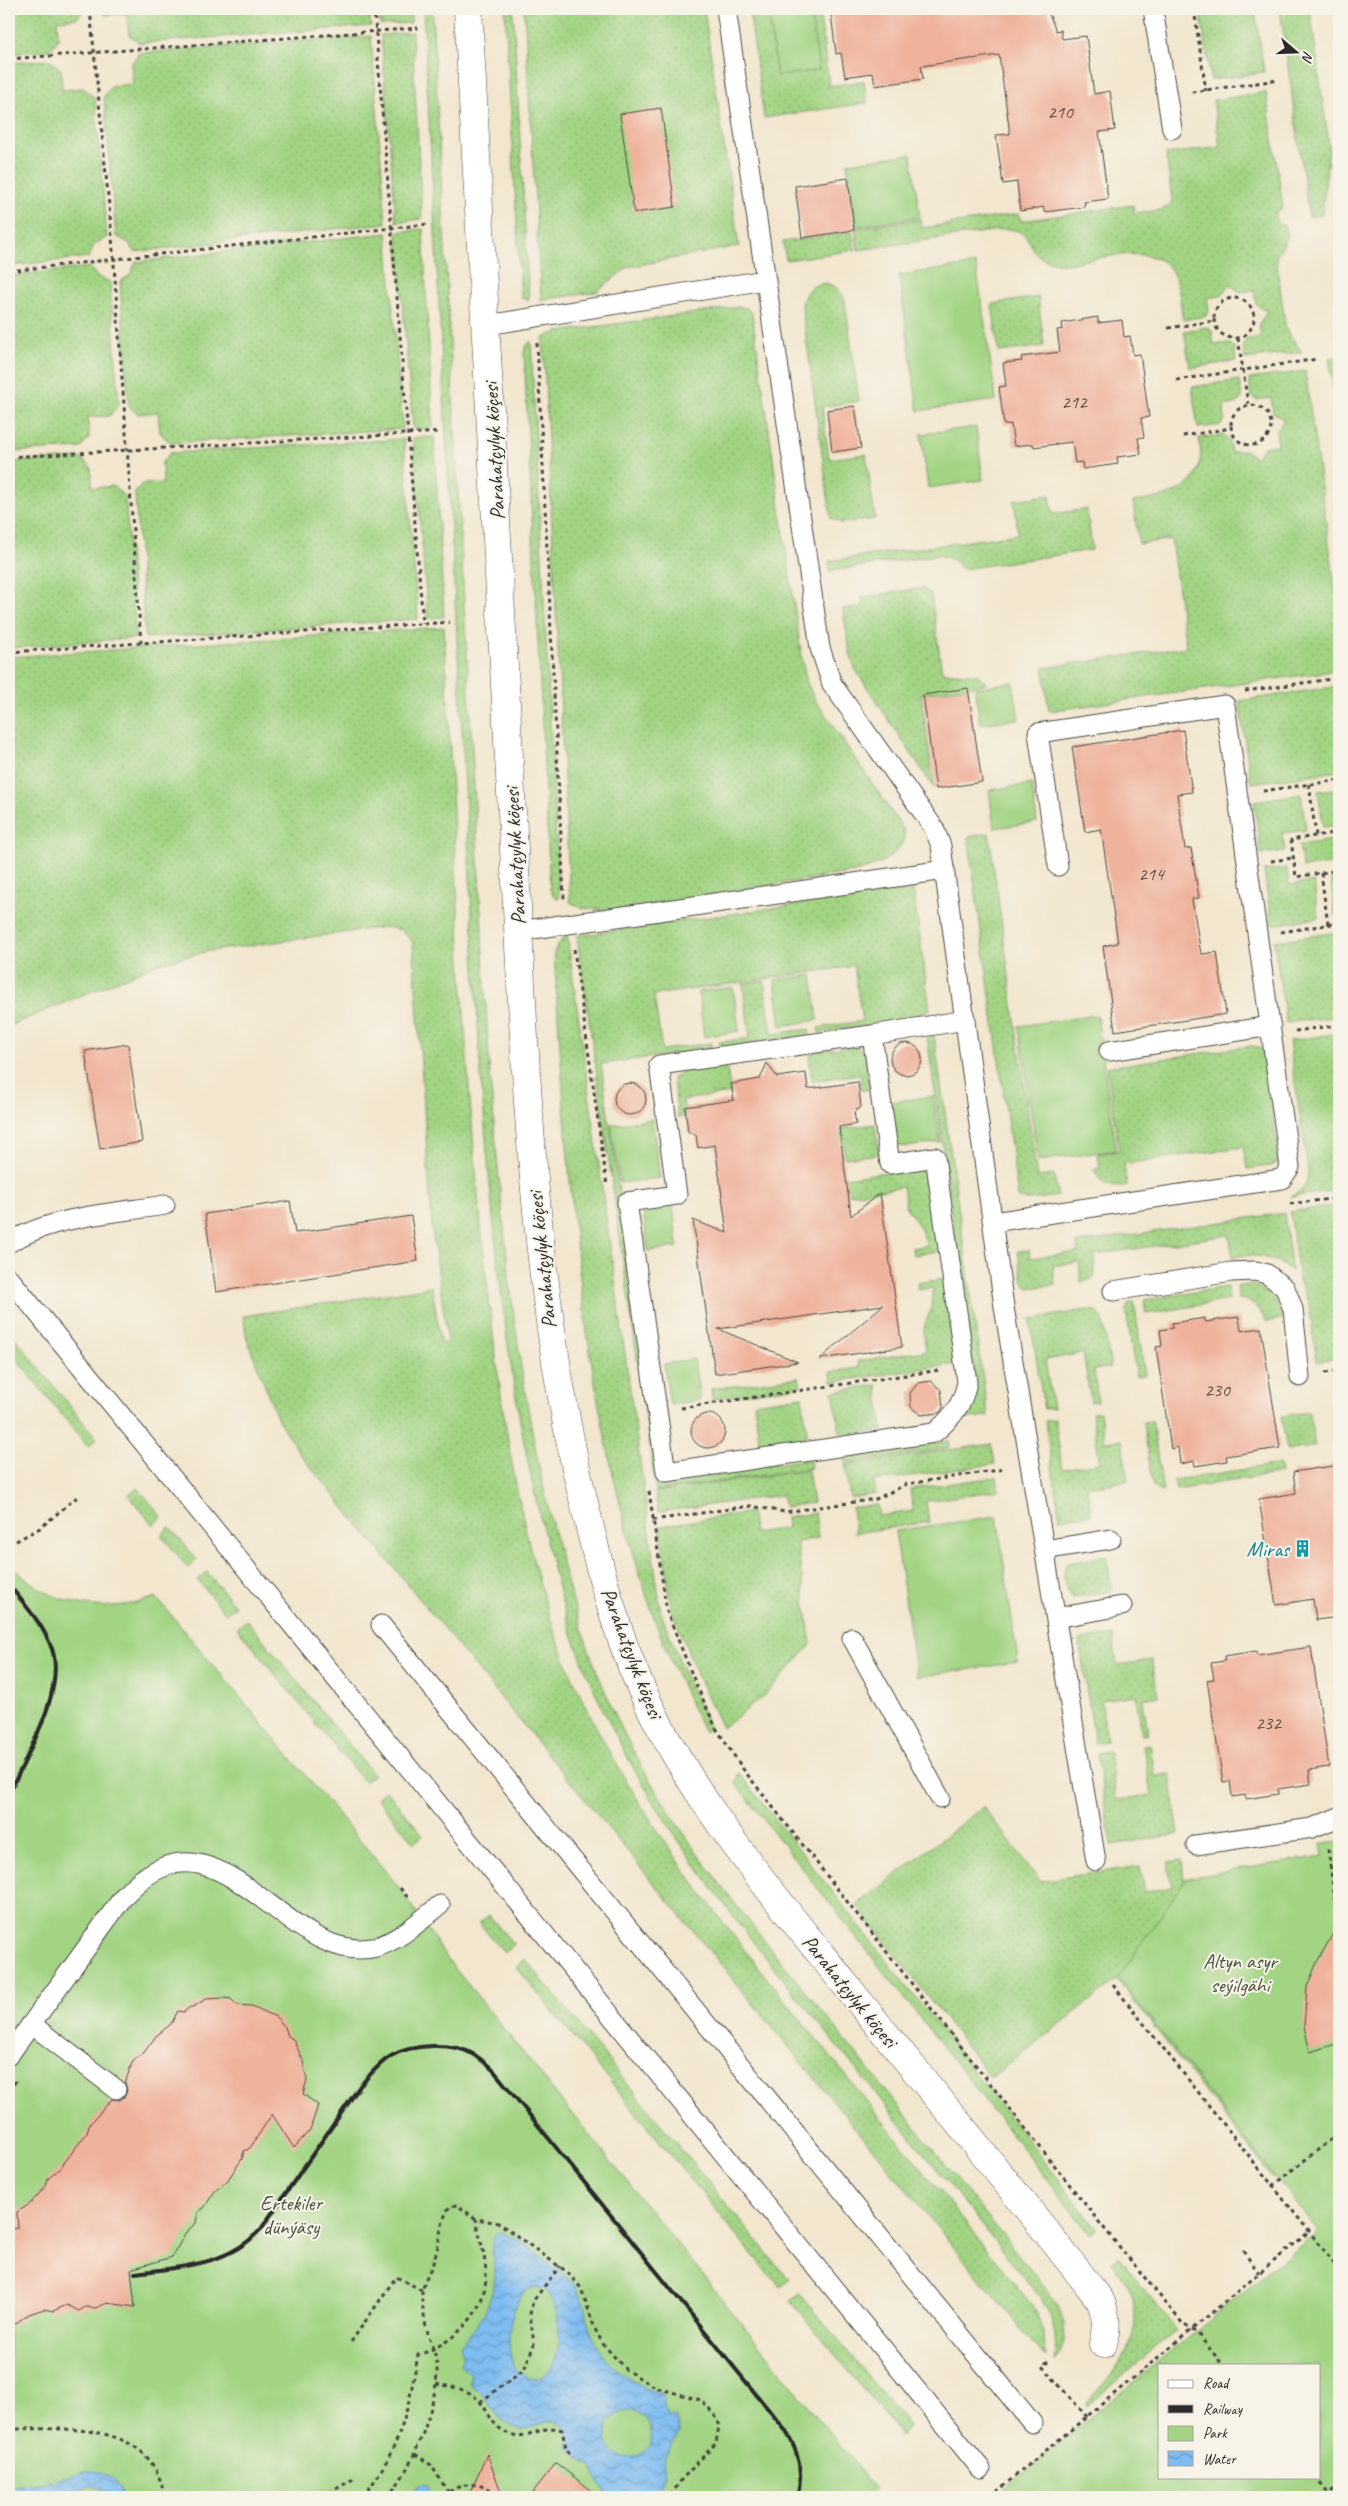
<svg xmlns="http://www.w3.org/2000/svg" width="1348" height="2506" font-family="Caveat,sans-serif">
  <defs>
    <pattern id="grass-dots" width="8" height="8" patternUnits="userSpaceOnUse" patternTransform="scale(1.25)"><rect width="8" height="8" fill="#a2d483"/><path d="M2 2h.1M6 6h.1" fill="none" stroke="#8cb671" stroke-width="1.8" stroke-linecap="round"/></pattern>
    <pattern id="water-waves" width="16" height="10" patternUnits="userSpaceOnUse" patternTransform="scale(1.25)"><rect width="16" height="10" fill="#7ebcf1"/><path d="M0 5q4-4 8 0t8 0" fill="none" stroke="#6799c3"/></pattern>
  </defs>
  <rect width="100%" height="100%" fill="#f7f3e8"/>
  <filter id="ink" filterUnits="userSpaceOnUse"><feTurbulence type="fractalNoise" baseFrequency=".02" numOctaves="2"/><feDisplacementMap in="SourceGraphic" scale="10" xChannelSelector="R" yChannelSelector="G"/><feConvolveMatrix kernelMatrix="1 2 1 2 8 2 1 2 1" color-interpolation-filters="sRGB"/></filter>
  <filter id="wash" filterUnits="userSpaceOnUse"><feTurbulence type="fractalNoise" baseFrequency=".0096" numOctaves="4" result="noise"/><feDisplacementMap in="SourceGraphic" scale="20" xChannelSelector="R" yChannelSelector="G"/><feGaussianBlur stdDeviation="1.12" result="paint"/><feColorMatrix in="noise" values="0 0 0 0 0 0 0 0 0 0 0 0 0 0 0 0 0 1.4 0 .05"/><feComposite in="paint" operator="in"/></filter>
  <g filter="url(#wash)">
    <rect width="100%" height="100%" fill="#f2e6ce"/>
    <path fill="url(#grass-dots)" stroke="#668057" d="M9,9H85L77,18L57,20L58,40L50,50L9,54Z
      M98,9H369L371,26L140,43L129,35L127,14L106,15Z
      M379,9H411V23L380,25Z
      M423,9H432L489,1062C502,1219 515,1376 553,1528C573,1610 599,1691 641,1765C692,1855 759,1934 824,2014C901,2109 977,2204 1054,2299C1066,2319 1070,2343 1054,2362C1058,2339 1054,2321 1043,2301C970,2210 896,2119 822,2027C724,1907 630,1792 576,1645C562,1607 553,1568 543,1529C505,1376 492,1220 480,1063Z
      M505,9H513L529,300L521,298Z
      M524,9H704L739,246L628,267L596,292L541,300Z
      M749,9H768L777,76L819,70L810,9H819L829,86L864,81L867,103L764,118Z
      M1200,9H1255L1264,72L1211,80Z
      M1280,9H1310L1329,146L1322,215L1309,217Z
      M412,32L422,219L396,222L381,35Z
      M371,36L386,223L135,252L129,243L116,236L104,96L112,86L133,84L131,64L139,53Z
      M50,60L61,70L62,90L83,88L95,98L107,237L94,245L89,257L9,266V63Z
      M1266,92L1283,207L1276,212L1275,218L1278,224L1285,226L1287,238L1276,258L1286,330L1302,352L1245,359L1243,345L1247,339L1261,337L1259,324L1267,312L1256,304L1254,290L1240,292L1229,284L1221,296L1207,298L1209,311L1206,316L1183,320C1180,304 1180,285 1172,271C1155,241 1093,260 1066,264C1056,263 1046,262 1039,256C1027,245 1031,230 1006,229L858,250L855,228L920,219L922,228L1019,214L1021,221L1133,205L1134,213C1146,211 1171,213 1172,199L1166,154L1220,147L1213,100Z
      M423,229L433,428L413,429L397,232Z
      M852,232L855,250L786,260L783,242Z
      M387,233L403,429L171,443L160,433L158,412L138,414L129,406L120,282L131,274L136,262Z
      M90,267L96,276L110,282L119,404L109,416L88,417L89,438L81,448L9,452V276Z
      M825,283C836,286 841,290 845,301L859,401L822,407L829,459L866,454L875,519L841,523L831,518L802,308C803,292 810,285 825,283Z
      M1038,297L1044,346L999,352L992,304Z
      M739,307L747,308L752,313L802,659L807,683L814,698L904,830V840C893,860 874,867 853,872L616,911L582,908L570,902L543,338L557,332Z
      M1207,327L1212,331L1214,345L1228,343L1234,347L1236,361L1190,368L1184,331Z
      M531,341L559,899L553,895L550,889L524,353L525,347Z
      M1339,357V426L1329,358Z
      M1305,371L1339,616V670L1049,711L1043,668L1186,647L1171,539L1139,544L1133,502C1172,497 1209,488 1199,438L1223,435L1229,439L1231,452L1245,450L1256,458L1264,447L1278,445L1276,431L1284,420L1273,412L1271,398L1257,400L1251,396L1249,379Z
      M1239,380L1242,398L1238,403L1224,406L1225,419L1221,425L1198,428L1192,387Z
      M434,437L444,617L428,618L413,438Z
      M404,439L418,619L145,638L135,493L142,484L163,483L162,462L170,453Z
      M80,458L91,467L92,488L113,486L125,497L136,638L9,648V462Z
      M1050,495L1053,514L1087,509L1092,550L962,569L952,559L939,555L830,571L829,561L1018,534L1014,500Z
      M923,588L931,594L942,672L978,675L987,684L921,694L934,788L855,669L850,654L843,609L863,606L862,597Z
      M444,627C455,839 462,1053 485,1264C501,1412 522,1579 589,1713C650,1835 736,1941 822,2046C892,2132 962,2219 1032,2305L1044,2331L1045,2358L300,1454L278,1420L247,1339L243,1316L432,1287L441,1343L448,1342L432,1229L413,942L401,930L386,927L210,951L159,963L9,1026V657Z
      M1339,686V771L1251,783L1239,701Z
      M1339,788V825L1323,827L1318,791Z
      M1301,794L1306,830L1282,833L1285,851L1261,854L1254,801Z
      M989,833L1037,1177L1054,1175L1058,1196L1028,1200L1018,1197L968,837Z
      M1334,840L1337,863L1303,868L1299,845Z
      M1287,868L1289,885L1314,882L1318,918L1272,925L1264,871Z
      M1339,878V915L1335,916L1331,879Z
      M913,888L930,1010L919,1014L916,1018L819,1033L818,1028L862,1021L854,966L654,995L662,1050L711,1043V1049L601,1064L660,1478L805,1460L810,1461L811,1468L656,1491L577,936Z
      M1339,932V1016L1286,1023L1274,941Z
      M567,935L661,1613L689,1685L710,1728L704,1732C684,1691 664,1649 650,1606C579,1397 568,1172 554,953L558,944Z
      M764,981L772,1034L809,1029L810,1035L719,1048V1042L750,1038L743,984Z
      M1339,1033V1190L1291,1197C1302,1191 1308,1184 1308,1171L1289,1041Z
      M934,1035L988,1416L961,1419L974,1395L976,1384L927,1036Z
      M855,1046L865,1053L869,1089L862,1091L860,1074L812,1081L809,1059L813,1052Z
      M1251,1046L1258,1047L1265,1052L1279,1162L1270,1166L1247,1169L1243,1147L1124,1164L1127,1186C1111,1189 1100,1185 1094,1169L1100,1168L1098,1154L1119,1151L1107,1067Z
      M723,1066L727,1069L731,1093L683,1100L685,1117H678L673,1078L683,1071Z
      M875,1124L879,1154L845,1158L841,1129Z
      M928,1166L940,1251L913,1255L912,1248L927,1245L920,1227L906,1207L903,1187L835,1196L832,1180Z
      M1339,1205V1358L1317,1362L1309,1305L1299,1280L1290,1212Z
      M1284,1213L1292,1271C1273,1257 1256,1253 1233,1257L1229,1235L1094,1255L1095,1275L1092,1279L1081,1282L1079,1262L1053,1266L1055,1285L1029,1288L1023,1283L1018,1251L1029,1250L1031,1258L1078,1252L1077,1243Z
      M944,1279L956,1364L832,1382L831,1372L859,1368L858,1361L926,1351L923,1330L931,1308L933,1288L918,1290L917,1283Z
      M1250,1285C1270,1290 1278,1300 1282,1319L1266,1322C1260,1310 1252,1300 1239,1299L1237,1286Z
      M1227,1287L1229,1300L1146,1314L1144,1300Z
      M1134,1302L1145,1375L1136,1376L1126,1310L1129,1303Z
      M1087,1310L1096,1311L1102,1317L1111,1367L1094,1370L1098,1401L1091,1402L1083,1353L1045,1360L1053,1408L1044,1409L1030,1319Z
      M9,1331L97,1439L88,1447L9,1350Z
      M799,1377L801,1386L712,1399L711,1389Z
      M877,1385L883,1430L848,1435L840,1432L833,1392Z
      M802,1396L807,1432L804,1439L760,1447L754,1403Z
      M1100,1412L1105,1442L1122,1440L1128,1481L1087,1487L1091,1514L1060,1519L1045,1421L1055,1419L1062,1469L1100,1463L1092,1413Z
      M1309,1412L1315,1446L1287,1451L1281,1416Z
      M1152,1421L1163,1492L1157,1490L1153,1486L1143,1422Z
      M949,1441L950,1448L845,1463L844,1456Z
      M992,1444L995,1464L874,1481L876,1494L850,1498L845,1465Z
      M1279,1464L1281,1473L1176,1490L1174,1480Z
      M808,1470L813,1503L785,1507L782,1495L658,1512L655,1492Z
      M997,1477L999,1490L926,1501L929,1522L855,1533L852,1508L877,1504L879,1516L913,1511L910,1489Z
      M137,1487L162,1517L153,1525L128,1495Z
      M751,1512L754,1533L787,1528L786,1517L815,1513L818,1538L797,1542L811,1645L762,1698L722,1728L699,1679L672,1611L660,1526Z
      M170,1527L197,1560L188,1568L161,1535Z
      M1107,1556L1112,1591L1072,1598C1063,1587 1062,1576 1067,1563Z
      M207,1572L235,1606L226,1614L197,1580Z
      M247,1620L374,1775L364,1782L237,1628Z
      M1113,1635L1117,1665L1152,1660L1158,1696L1143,1699L1148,1734L1142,1735L1136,1695L1101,1700L1107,1741L1095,1743L1079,1640Z
      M1150,1744L1155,1776L1170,1774L1179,1834L1111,1845L1097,1753L1109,1751L1116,1800L1151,1795L1143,1745Z
      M739,1773L1097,2228L1090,2234L735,1783Z
      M386,1790L423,1835L414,1843L377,1798Z
      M983,1807L1040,1881L1140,1866L1145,1892L1172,1887L1168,1862L1182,1860L1184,1880L1323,1857L1339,2126L1273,2178L1117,1980L991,2078L857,1905Z
      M489,1915L514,1945L504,1953L479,1923Z
      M525,1959L789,2280L780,2288L516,1967Z
      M1119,2257L1176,2330L1086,2407L1087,2402C1129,2357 1157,2320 1112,2263Z
      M800,2294L910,2427L901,2435L791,2301Z"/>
    <path fill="#a2d483" stroke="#668057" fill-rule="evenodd" d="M768,9H810L819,70L777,76Z
      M911,154L920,217L856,226L847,163Z
      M976,264L996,400L918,411L899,275Z
      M976,427L983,480L928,488L921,434Z
      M1013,682L1019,719L980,724L975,688Z
      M1032,784L1037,822L994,828L989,790Z
      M812,975L818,1020L781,1026L775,980Z
      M733,987L739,1031L704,1037L698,992Z
      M1097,1015L1116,1150L1038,1161L1019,1026Z
      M933,1096L940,1142L907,1147L900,1146L896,1140L891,1102Z
      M652,1119L660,1178L620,1183L611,1125Z
      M673,1206L678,1247L648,1251L643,1210Z
      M694,1359L700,1400L670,1405L664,1364Z
      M997,1516L1018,1662L917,1677L895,1531Z
      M9,1563C47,1605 103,1617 156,1597L398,1886L449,1961L875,2489L866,2497H9Z
      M1339,1841V2497H993L1318,2231L1118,1978L1186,1878L1323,1856L1321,1843ZM1159,2365H1319V2477H1159Z"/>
    <path fill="url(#water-waves)" stroke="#54748e" fill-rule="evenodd" d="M498,2232C512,2231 569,2276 578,2290C585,2301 585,2317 590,2330C601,2361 632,2386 663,2394V2407L669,2417L675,2416L680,2433L662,2462L664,2476L654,2497L607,2496L590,2465L576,2456L569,2449L568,2435L565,2426L554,2421C544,2421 534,2428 524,2429C495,2429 491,2394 469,2384L471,2375L460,2365L463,2355L460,2344C480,2327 492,2303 495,2277C496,2262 486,2244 498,2232ZM533,2288L543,2289C556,2299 559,2320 559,2335C558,2405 492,2386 513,2314C517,2302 521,2291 533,2288ZM621,2411C635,2409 645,2414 651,2427L650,2446C636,2463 616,2461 606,2442L608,2423Z
      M89,2471C108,2471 118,2480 124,2497H108L103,2489L91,2486L47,2497H9V2487L43,2482Z
      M424,2483L429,2485V2497H411L416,2487Z"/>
    <g id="blocks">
      <path fill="#efb29b" d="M835,9H1047L1056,31L1061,30L1062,39L1086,36L1094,94L1110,91L1115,130L1099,132L1108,199L1084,202L1085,207L1044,212V207L1020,211L1017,182L1003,184L996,135L1010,134L999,55L921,66L923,79L875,86L873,73L845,77L841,53L836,54L831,13L836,12Z
        M661,108L675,207L634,213L620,114Z
        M848,178L854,230L802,238L795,186Z
        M1098,317V323L1122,320L1124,337L1130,336L1133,355L1140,354L1149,417L1141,418L1144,437L1138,438L1141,454L1117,457L1118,464L1083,469L1082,462L1075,463L1072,442L1034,447L1033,444L1014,446L1011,424L1004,425L999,387L1006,386L1003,363L1022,361L1021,357L1060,352L1057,330L1063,329L1062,323Z
        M855,406L861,448L832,452L827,410Z
        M968,688L982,782L936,789L923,695Z
        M1183,730L1192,792L1177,794L1185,849L1191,848L1199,898L1192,899L1201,954L1217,952L1226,1014L1115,1031L1103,946L1118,943L1101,829L1085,832L1072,747Z
        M890 1059a16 16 0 1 1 32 0a16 16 0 1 1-32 0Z
        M128,1044L142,1142L100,1149L85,1051Z
        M767,1063L777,1077L806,1073L808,1089L858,1082L861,1107L854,1112L856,1124L839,1127L851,1216L880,1193L902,1347L820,1359L883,1305L718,1329L798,1362L715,1374L693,1220L727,1233L715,1145L698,1148L696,1135L688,1132L685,1107L734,1100L731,1084L760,1079Z
        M614 1099a16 16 0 1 1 32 0a16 16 0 1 1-32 0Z
        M290,1201L295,1233L411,1216L418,1261L216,1292L205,1214Z
        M1239,1317L1241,1331L1261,1328L1280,1448L1226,1456L1227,1461L1195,1466L1194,1461L1180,1464L1178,1447L1171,1449L1156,1347L1162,1346L1160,1330L1173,1328L1172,1323L1205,1318V1322Z
        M931,1381L941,1390L943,1408L939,1413L921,1415L911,1407L910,1393L918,1383Z
        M691 1431a17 17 0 1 1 34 0a17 17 0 1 1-34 0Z
        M1339,1465V1617L1316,1620L1313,1599L1276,1605L1259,1499L1296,1493L1293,1472Z
        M1311,1647L1329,1767L1309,1770L1311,1784L1278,1789V1794L1246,1799L1245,1795L1232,1797L1230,1781L1223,1782L1207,1680L1214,1679L1211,1663L1225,1661L1224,1656L1256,1651L1257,1655Z
        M1339,1923V2043L1310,2052L1304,2026L1307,1987L1317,1962Z
        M224,1998L231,1999L237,2005L252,2006L276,2017L285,2027L288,2036L294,2040L303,2061L307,2080L303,2094L318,2105L310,2130L294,2148L272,2114L250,2148L244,2151L242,2159L227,2181L215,2191L204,2208L198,2212L196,2223L186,2232L172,2257L131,2269L135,2307L107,2303L96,2308L85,2307L79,2311L67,2305L53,2311L44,2309L29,2314L9,2328V2230L18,2228L17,2212L30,2204L46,2186L48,2179L60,2168L87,2133L89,2125L112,2099L120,2100L125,2096L127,2090L125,2083L132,2063L137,2057L142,2055L156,2036L171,2024L178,2011L184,2012L190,2007H193L206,1999Z
        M487,2454L503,2497H468Z
        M556,2463L600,2497H529Z"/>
    </g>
  </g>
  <g filter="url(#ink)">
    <use href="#blocks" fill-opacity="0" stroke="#494743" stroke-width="1"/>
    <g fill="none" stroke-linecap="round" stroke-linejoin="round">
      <defs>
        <path id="service" d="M726,9L820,648L832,684L934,828L941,846L1004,1307L1096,1861
          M1153,9L1172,129
          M487,325L765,280
          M519,931L945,870
          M872,1035L890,1164L935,1157L967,1382C963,1405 951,1419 934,1433L666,1472L627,1202L677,1195L659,1065Z
          M872,1035L966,1020
          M1109,1051L1271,1026
          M993,1222L1275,1180L1282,1179L1290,1167L1225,705L1038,733L1058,866
          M9,1243C51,1216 116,1213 165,1205
          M9,1278L981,2469
          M1113,1291L1231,1272L1255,1271L1267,1274L1285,1288L1293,1309L1300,1377
          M1044,1550L1111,1539
          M1056,1618L1122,1606
          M381,1625L1032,2423
          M852,1638L940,1798
          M1196,1845L1312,1828L1339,1817
          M31,2024L116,2089
          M9,2055L124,1896C219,1791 285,1970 376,1947C400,1940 421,1920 440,1905"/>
        <path id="tertiary" d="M468,9C485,289 500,569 514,849C526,1071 532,1294 586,1511C600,1571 616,1632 641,1688C690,1797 770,1891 844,1983C930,2089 1017,2193 1100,2300C1107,2316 1107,2328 1103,2344"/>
      </defs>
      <use href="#service" stroke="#494743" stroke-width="21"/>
      <use href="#tertiary" stroke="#494743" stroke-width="29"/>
      <path stroke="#494743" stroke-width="3" stroke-dasharray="4 4" stroke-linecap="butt" d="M90,9L112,237L141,643
        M374,9L423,624
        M1194,9L1206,91
        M9,59L418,28
        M1192,92L1278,80
        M9,271L428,224
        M1214 318a20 20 0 1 1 40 0a20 20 0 1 1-40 0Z
        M1168,328L1214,321
        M1238,338L1248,404
        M537,343L564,899
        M1176,380L1318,359
        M1231 425a20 20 0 1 1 40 0a20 20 0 1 1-40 0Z
        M1183,436L1231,428
        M9,457L440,432
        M9,652L450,622
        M1245,691L1339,678
        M1309,784L1316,836
        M1263,791L1339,780
        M1339,832L1291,840L1296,877L1339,870
        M1271,861L1293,858
        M1321,873L1328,925
        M1281,932L1339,923
        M574,949L607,1185
        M1295,1031L1339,1025
        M1290,1204L1339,1198
        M1325,1373L1339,1371
        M681,1408L940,1370
        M649,1491L667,1612L695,1682L716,1728L743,1769L1099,2222L1183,2324L1197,2333L1223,2365
        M653,1520L750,1506L785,1512L876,1499L907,1484L1005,1469
        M9,1545L40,1528L77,1497
        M1328,1849L1338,1924
        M400,1888L409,1899
        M1113,1985L1339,2269
        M9,2091L17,2079
        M1272,2186L1338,2134
        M1243,2251L1259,2273
        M351,2342L396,2277L422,2290
        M1048,2361L1042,2366L1088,2418
        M436,2384C447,2386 463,2388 473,2395C489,2406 489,2429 513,2435C530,2439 546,2423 562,2430L566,2448L572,2457
        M480,2402L524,2370L534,2344L530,2314L533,2301L560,2266
        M9,2429C66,2429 154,2420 164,2497
        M415,2454L431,2465L448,2492
        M1315,2477L1331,2497
        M322,2497L355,2478
        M363,2497C401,2446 407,2416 418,2355C454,2343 487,2313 486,2272C485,2254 479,2236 476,2219
        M387,2497C412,2472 438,2403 437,2367C436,2349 426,2334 424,2316C423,2308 421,2300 422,2293C423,2280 432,2269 435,2257C441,2239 439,2223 450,2206L457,2205L476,2219L499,2223L567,2272L581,2288L595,2329L603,2344L626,2370L657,2388L701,2400L714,2414L719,2426L716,2443L681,2480L670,2497
        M443,2497C458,2482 482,2479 497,2497
        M990,2497L1309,2232
        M1325,2497L1339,2485"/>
      <use href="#service" stroke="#fff" stroke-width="19"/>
      <use href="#tertiary" stroke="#fff" stroke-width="28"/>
      <path stroke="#2b2b2b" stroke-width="4" d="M9,1585C25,1605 43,1624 52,1649C66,1690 26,1756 9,1794
        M135,2273C181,2267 229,2265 261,2229L360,2086C370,2075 379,2063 391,2056C412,2044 452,2042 473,2054C481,2059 488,2065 494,2071L785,2430C799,2451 804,2473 797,2497"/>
    </g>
  </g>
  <defs>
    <symbol id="building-bare" viewBox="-9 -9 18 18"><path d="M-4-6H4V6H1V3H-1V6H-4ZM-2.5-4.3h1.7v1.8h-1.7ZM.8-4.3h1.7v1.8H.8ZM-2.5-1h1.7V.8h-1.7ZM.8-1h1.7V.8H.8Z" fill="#0f9aa8" stroke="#f7f3e8" stroke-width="2.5" paint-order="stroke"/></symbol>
  </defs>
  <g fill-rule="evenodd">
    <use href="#building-bare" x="1290" y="1536" width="25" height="25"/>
  </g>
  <g text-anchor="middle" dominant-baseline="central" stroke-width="4" stroke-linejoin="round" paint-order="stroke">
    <g font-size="19" fill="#5c4d47">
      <text x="1060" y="112">210</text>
      <text x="1074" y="402">212</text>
      <text x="1151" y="874">214</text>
      <text x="1217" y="1390">230</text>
      <text x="1268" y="1723">232</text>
    </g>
    <g font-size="21" fill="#2b2b2b" stroke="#f7f3e8">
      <text transform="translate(494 451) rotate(-93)">Parahatçylyk köçesi</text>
      <text transform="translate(515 856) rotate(-93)">Parahatçylyk köçesi</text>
      <text transform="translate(542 1260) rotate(-96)">Parahatçylyk köçesi</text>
      <text transform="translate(632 1653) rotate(69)">Parahatçylyk köçesi</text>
      <text transform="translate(850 1991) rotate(51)">Parahatçylyk köçesi</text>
    </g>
    <g font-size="21" fill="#0d838f" stroke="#f7f3e8" text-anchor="end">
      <text x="1289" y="1549">Miras</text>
    </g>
    <g font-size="21" fill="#495541" stroke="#f7f3e8">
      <text x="1240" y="1961">Altyn asyr<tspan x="1240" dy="24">seýilgähi</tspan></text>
      <text x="291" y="2203">Ertekiler<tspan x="291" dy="24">dünýäsy</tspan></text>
    </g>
  </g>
  <rect width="1348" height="2506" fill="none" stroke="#f7f3e8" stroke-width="30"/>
  <rect x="1158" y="2364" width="162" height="115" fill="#f7f3e8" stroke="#a5a39c"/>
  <rect x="1168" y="2380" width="25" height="8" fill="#ffffff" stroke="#a5a39c"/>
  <text x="1203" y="2388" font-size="15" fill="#2b2b2b">Road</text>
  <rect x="1168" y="2405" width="25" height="8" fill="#2b2b2b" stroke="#a5a39c"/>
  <text x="1203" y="2414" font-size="15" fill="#2b2b2b">Railway</text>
  <rect x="1168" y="2426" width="25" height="15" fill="#a2d483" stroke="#a5a39c"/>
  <text x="1203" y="2438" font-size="15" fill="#2b2b2b">Park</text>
  <rect x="1168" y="2451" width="25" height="15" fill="url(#water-waves)" stroke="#a5a39c"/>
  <text x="1203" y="2464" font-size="15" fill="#2b2b2b">Water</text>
  <g transform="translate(1296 52) rotate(109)" stroke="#f7f3e8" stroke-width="4" paint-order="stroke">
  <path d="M0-4L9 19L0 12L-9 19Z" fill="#2b2b2b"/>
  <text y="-8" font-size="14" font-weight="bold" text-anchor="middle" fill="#2b2b2b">N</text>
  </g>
</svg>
